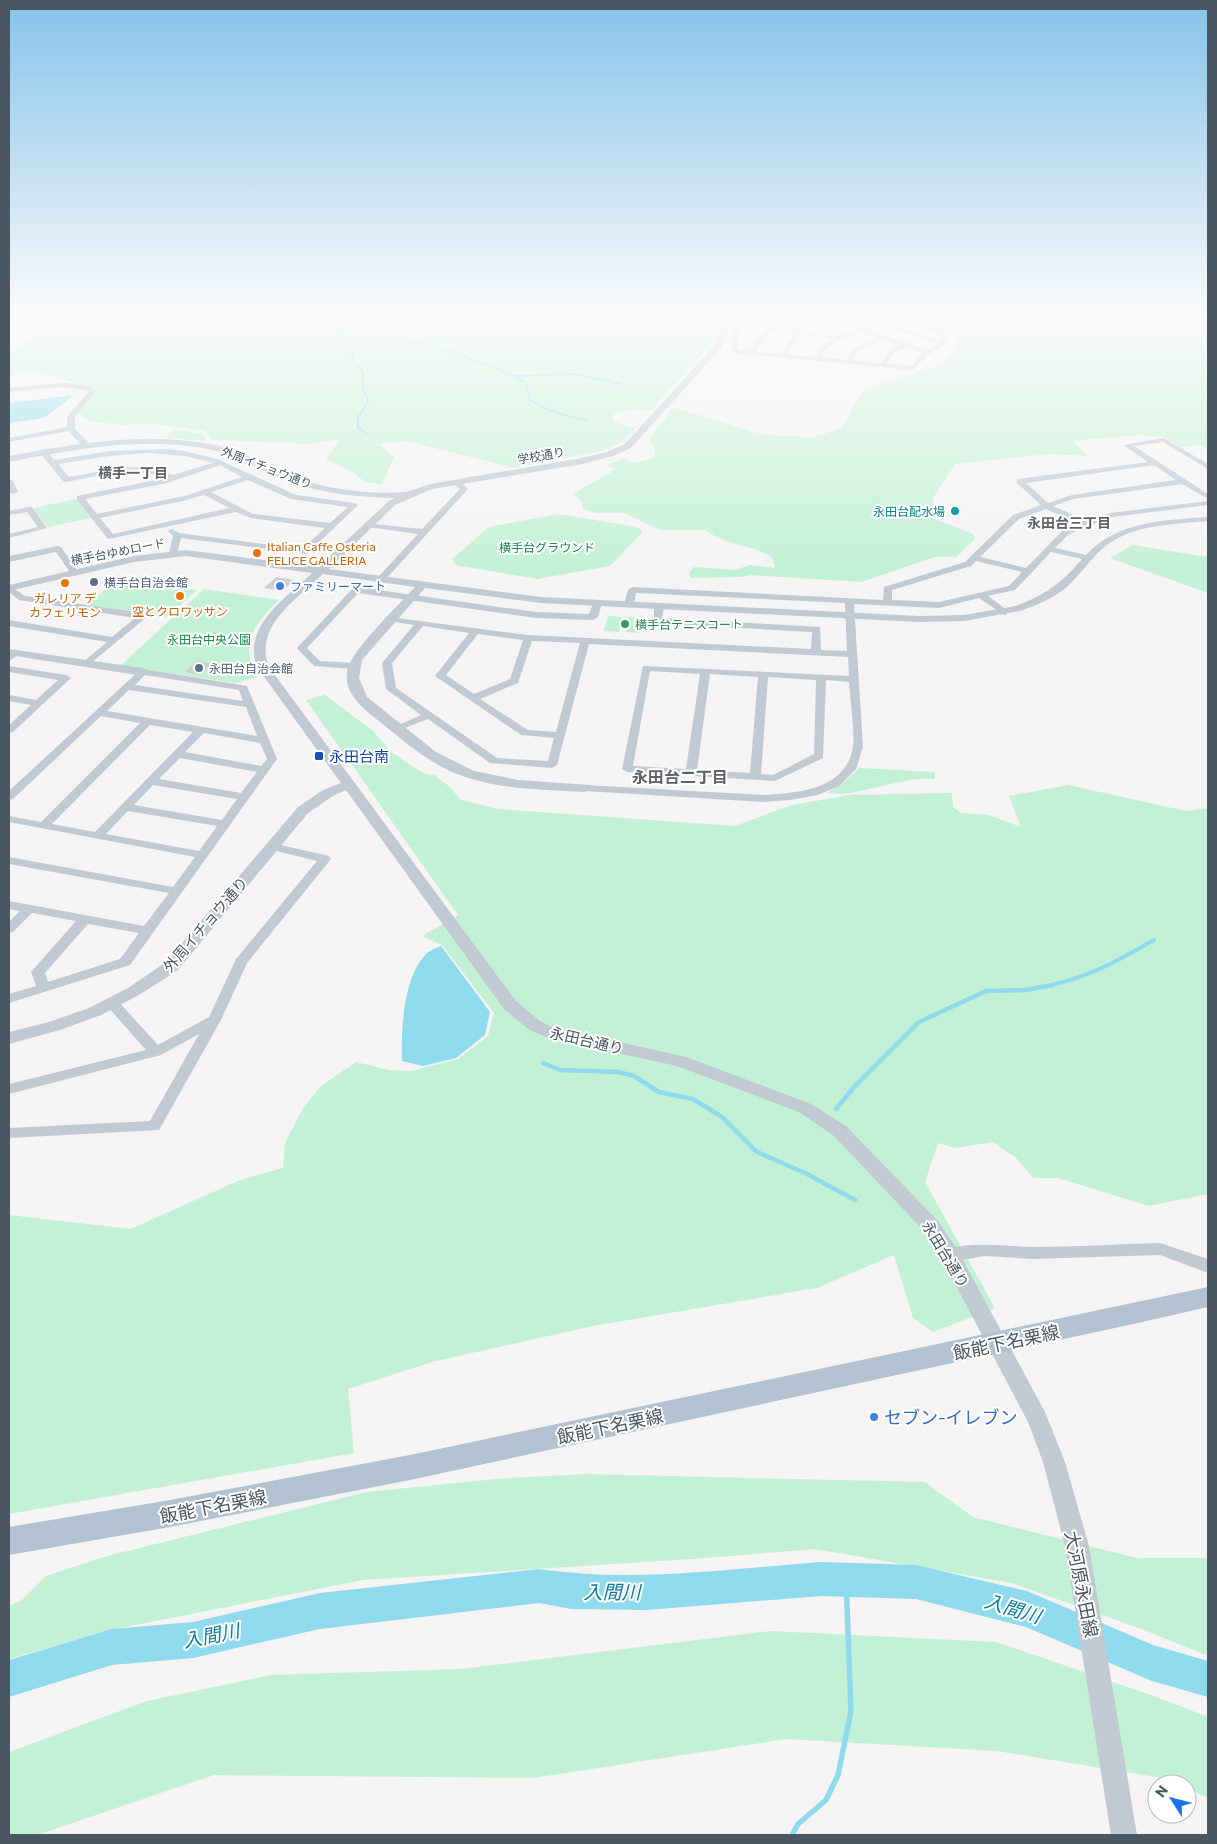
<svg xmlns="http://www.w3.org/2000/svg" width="1217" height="1844" font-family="Commissioner,'Noto Sans JP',sans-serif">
  <rect width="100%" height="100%" fill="#f5f3f3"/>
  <path fill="#e6e4e5" d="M739,312H852L862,323L831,332L752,325L739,321Z"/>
  <path fill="#c3f1d5" d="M9,312H70L9,321Z
    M102,312H533L537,318C581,321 652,319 692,334L699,321L700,314L697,312H716L717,334L714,340L698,336L713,342L651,411L630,410L612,415L613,421L635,429L620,443L602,451L515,468L406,441L379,444L394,457L382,484L365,482L354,473L326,459L340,439L310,444L214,440L210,439L206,431L153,424L121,425L90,421L74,412L93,390L86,386L29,370L9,376V352L39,335L71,334L114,338L95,324L80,322Z
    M884,312H1208V449L1199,445L1180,447L1164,437L1142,435L1072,441L1089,456L1049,454L955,464L933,498L932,518L973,534L975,539L956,557H935L861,582L751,575L743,577L691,578L689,573L694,567L734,570L750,565L775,568L772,557L758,550L725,541L704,530H660L624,513H596L582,509L583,503L574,494C587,483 602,480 615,469L606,465L625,458L632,463L652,459L656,453L649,439C656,428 666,421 670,409L675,408L764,435L813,437L842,428L862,392C877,386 891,380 906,375C934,365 945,373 958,340L954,334L901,313Z
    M174,429L202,434L206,441L165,438Z
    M76,499L91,518L48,527L33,508Z
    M558,514L637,527L643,532L610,566L537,579L456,565L452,559L489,527Z
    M1133,545L1208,557V593L1110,558Z
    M119,579L197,590L167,617L86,605Z
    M204,589L279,600C255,624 237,643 258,677L235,683L120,666Z
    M608,616L622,617L619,632L604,631Z
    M629,617L644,618L641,633L626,632Z
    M325,695L373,731L391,752L423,773L434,775L450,787L461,800L498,809L735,826L792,805L850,795L952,793L953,807L961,813L989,815L1021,827L1009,796L1068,785L1186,811L1208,808V1194L1149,1206L1058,1178H1033L1016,1158L993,1142L955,1148L938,1143L925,1182L995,1308L933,1332L913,1318L894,1255L817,1288L593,1326L432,1362L348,1389L354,1453L9,1514V1215L131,1229L240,1180L283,1168L285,1143L303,1108L321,1086L356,1062L389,1070L412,1071L458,1059L488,1036L494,1013L442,945L422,936L458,915L306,700Z
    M860,768L935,772V779C898,776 863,797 827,793L839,786Z
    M587,1474L925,1482L973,1517L1137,1558H1208V1656L1144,1630L1012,1583L815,1549L692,1559L363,1580L110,1630L9,1659V1606L21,1601L46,1576L107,1556L367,1492L506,1478Z
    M771,1631L996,1642L1154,1696L1208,1717V1798L1187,1788V1784H1178L1168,1779L997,1751L786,1739L533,1778L214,1775L37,1835H9V1752L147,1701L271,1675L461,1669Z"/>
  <path fill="#90daee" d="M74,395L44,418L9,423V403Z
    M441,946L490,1012L485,1035L456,1058L423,1066L402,1061C401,1030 403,976 427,953C430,950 437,948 441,946Z"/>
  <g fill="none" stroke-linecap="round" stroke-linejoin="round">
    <path stroke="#90daee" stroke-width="2" d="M313,312C353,357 378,333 427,345C457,352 485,365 514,376L526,384L530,400C547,411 566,416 586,420
      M357,340L351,361L363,372V388L368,401L358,418V428L366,433
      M515,376L573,374L621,384"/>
    <path stroke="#90daee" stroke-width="4" d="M1046,986C1088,978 1117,961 1154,940"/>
    <path stroke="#90daee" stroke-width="4.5" d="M543,1063L560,1070L618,1072L634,1076L659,1092L693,1099L722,1117L757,1152L805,1173L855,1200
      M836,1109L854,1087L919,1022L986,991L1026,990L1053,985"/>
    <path stroke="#90daee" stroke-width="5.5" d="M792,1835L798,1824L826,1800L838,1775L851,1711L846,1579"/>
    <path fill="#90daee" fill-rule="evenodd" d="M821,1562L916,1565L1027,1591L1153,1645L1208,1661V1697L1152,1681L1026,1627L916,1599L821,1596L647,1610L571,1609L539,1603L320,1629L193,1658L112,1665L9,1697V1660L112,1629L193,1622L320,1593L539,1569C632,1583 728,1569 821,1562Z"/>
  </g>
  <path fill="#cdcfd5" d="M276,577L294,580L283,591L264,588Z
    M197,661L213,664L200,675L185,672Z"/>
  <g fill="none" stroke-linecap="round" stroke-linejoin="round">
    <path fill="#c1cad2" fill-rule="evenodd" d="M870,312C891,310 927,320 945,334L947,343L926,356L914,370L734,353L731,351L735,327L720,323L723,321L740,325L737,349L749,350L767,327L840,335L876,323L877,320ZM881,317C903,318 922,323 940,336V340L882,323ZM879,326L939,343L928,350L869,330ZM771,330L795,333L781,354L755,351ZM862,332L878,338L856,347L847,360L821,357C830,341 846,337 862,332ZM801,334L834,338L819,349L815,357L787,354ZM884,340L899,346L889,351L881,363L853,360L860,349ZM906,348L923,353L912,366L887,364L893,353Z
      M64,383L85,385L96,390L75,417V429L89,443V447H83L69,431L9,442V438L67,427V417L89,391L64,387L9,392V388Z
      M1164,438L1208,464V469L1163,442L1134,446L1208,494V499L1182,484L1073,499L1053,506L1087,521L1110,513L1208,501V505L1112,517L1069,534L1055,548L1086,555C1117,521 1165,520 1208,517V521C1178,524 1145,524 1118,538C1097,549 1087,567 1071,583C1060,594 1046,601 1031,607C1025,609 1019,612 1013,611V607C1045,595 1060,585 1082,559L1051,552L1015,590L988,596L1007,610V614L1004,615L979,598L939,608L854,604L863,747L856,769L839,786L818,795L790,800L763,802L585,791L579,788L585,785L763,795C797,793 846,790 853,747C855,731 850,699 849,682L826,680L823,758L775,781L627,772L622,769L643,666L849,676L848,657L589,644L557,765L552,768L490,763L428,719L397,731L392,728L421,715L386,689L382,663L414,625L389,621V617L528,635L811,649L812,632L654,623V606L659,603L664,606L662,618L820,627L821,650L847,651L845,603L636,593L634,604L629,607L624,604L628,590L632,587L883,600L884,587L965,562L1013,515L1041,505L1017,483V479L1148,462L1123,445ZM1154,465L1176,480L1072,495L1048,503L1026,483ZM1046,509L1080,524L1063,530L1026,568L980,557L1019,519ZM976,561L1022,572L1009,586L939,602L892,600V590L971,566ZM423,626L469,633L435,676L521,735L554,738L548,761L497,758L396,688L392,663ZM478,634L523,640L510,679L474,694L446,675ZM532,641L580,643L556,732L528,730L480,699L518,683ZM650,671L700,674L686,769L633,766ZM710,674L758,677L750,773L697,770ZM768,677L816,680L814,754L773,775L761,774Z
      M166,449L185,451L217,459L296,495L354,503L358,505L307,554L181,538L177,553L173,556L169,553L173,536L168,531L172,529L179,533L302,549L325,528L251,518L236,512L108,539L77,500V496L166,478C134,466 99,476 67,482H64L40,453L47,451L54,460L110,451ZM147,453L185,456L213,463L173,475L160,471L134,467L107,470L69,477L58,464L110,456ZM220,465L242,477L185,496L97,514L85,499L167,483ZM248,480L291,499L348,507L330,523L253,514L211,492ZM204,495L230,508L113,534L100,518L187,500Z
      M9,480H12L18,491L17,493L9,494Z
      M453,480H459L468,489L385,580H379V576L418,534L368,527L364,525L365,523L422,529L460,489L453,484Z
      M29,507H32L47,528L9,538V534L38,527L27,512L9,515V511Z
      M58,546L61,547L77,570V574H71L56,552L9,562V556Z
      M9,585L25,596L143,613L148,616L86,667L81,664L83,662L107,642L9,626V620L112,637L135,618L19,600L9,592Z
      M356,587L536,612L589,614L594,601L602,603L598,617L593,620L536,618L358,593L307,648L320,661L354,663L359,666L354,669L314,666L297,648L353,588Z
      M16,650L21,653L9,661V654Z
      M9,666L66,675L71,678L13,732L9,733V725L31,705L9,701V695L36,700L58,680L9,672Z
      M143,669L247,686L277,759L130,965L9,1003V994L36,986L31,972L76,921L32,913L13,932L9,933V922L20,911L9,909V901L144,926L169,893L9,864V857L173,887L195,857L9,822V816L41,822L140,723L101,716L13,799L9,800V791L140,670ZM145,675L239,690L243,701L135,685ZM129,690L246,707L257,736L107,711ZM150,725L193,732L95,832L52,824ZM204,733L260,743L267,759L261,766L185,752ZM180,758L257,772L241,793L159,779ZM153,785L237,799L222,820L134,805ZM128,811L217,826L199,851L106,834ZM88,924L139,933L120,959L48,982L45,973Z
      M272,843L329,856L331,859L247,963L221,1020L159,1130L9,1138V1128L150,1121L199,1034L161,1055L9,1094V1084L146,1050L108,1007L106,1004L108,1001H118L158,1045L209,1017L236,959L317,861L268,849L266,847Z
      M1160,1243L1208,1259V1273L1160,1255L1032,1259L985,1256L950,1262L944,1260L942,1255L944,1250C973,1241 1003,1246 1032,1247C1075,1247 1118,1244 1160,1243Z"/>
    <path fill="#c1cad2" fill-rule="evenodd" d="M719,312H727L728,330L722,347L631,448L613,456L582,464L432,489L395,505L329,569L541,597L919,616L964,615L1016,606L1020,607V611L964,621L919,622L541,603L425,588L362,660L359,678L367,697L436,752L474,771L518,780L590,785L592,788L585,792C540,789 492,790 450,771C424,759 401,739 379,721C364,709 344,694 347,672C349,652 400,604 415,587L323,574C297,599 253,626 269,667L516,1001L540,1021L552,1027L686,1057L811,1104L846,1126L938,1221L957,1249L1045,1412L1065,1462L1089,1546L1137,1835H1111L1065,1546L1043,1462L1028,1422L943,1261L924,1231L834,1136L799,1112L677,1066L548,1038L528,1029L504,1009L346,790L333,796L308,813L178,970L139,995L101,1015L60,1030L9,1044V1032L49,1022L89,1008L128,988L166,962L298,807L323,790L341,783L257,667C242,626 286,598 312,573L186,556L134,562L9,591V585L134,556L186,550L318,567L389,501L395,498C360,497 324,494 290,482C265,473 243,457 217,451C148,435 77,449 9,462V456C77,443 146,431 216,445C245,451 269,468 296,478C326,489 373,495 405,492C413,491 422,486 430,484L582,458L607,452L625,444L714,346L720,330Z
      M9,649L143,668L149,672L143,676L9,655Z"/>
    <path fill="#b3c2d1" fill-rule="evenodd" d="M1208,1287V1307L1138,1323L410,1480L170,1527L9,1555V1527L170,1500L410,1455Z"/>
    <defs>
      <path id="rail" d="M9,329L93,312"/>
    </defs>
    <use href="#rail" stroke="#b5b8bd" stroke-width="3"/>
    <use href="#rail" stroke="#fff" stroke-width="2" stroke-dasharray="6" stroke-linecap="butt"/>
  </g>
  <linearGradient id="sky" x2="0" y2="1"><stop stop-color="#85c3ea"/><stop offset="0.55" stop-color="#fafafa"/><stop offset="1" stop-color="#fafafa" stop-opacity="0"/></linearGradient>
  <rect width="1217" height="570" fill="url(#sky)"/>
  <circle fill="#0f9aa8" stroke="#fff" stroke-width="2" cx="955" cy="511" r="5"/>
  <g fill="#e8710a" stroke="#fff" stroke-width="2">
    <circle cx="257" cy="553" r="5"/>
    <circle cx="65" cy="583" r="5"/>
    <circle cx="180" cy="596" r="5"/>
  </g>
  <g fill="#5c6f8a" stroke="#fff" stroke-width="2">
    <circle cx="94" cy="582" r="5"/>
    <circle cx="199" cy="668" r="5"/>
  </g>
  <g fill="#3f7fe0" stroke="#fff" stroke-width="2">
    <circle cx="280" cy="586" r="5"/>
    <circle cx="874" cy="1417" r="5"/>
  </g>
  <circle fill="#2e9e5b" stroke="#fff" stroke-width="2" cx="625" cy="624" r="5"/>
  <rect fill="#1a4fb4" stroke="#fff" stroke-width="2" x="314" y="751" width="10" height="10" rx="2.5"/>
  <g text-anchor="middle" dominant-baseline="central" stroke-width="4" stroke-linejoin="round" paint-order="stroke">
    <g font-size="12" fill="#4a5661" stroke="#fff">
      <text transform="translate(541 455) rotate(-10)">学校通り</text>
      <text transform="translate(267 467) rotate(21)">外周イチョウ通り</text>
      <text transform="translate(118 551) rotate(-11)">横手台ゆめロード</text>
    </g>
    <g font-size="12" fill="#0d838f" stroke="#fff" text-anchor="end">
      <text x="945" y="511">永田台配水場</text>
    </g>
    <g font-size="12" fill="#c56008" stroke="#fff">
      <text x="267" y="546" text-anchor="start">Italian Caffe Osteria<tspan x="267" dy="14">FELICE GALLERIA</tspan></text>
      <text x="65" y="598">ガレリア デ<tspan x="65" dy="14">カフェリモン</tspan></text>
      <text x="180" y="611">空とクロワッサン</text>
    </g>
    <g font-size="12" fill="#17864f" stroke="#fff">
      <text x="547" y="547">横手台グラウンド</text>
      <text x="209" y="639">永田台中央公園</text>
    </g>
    <g font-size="12" fill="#4e5e75" stroke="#fff" text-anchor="start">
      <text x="104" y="582">横手台自治会館</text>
      <text x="209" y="668">永田台自治会館</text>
    </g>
    <g font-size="12" fill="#366cbe" stroke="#fff" text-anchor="start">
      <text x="290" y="586">ファミリーマート</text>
    </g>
    <g font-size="12" fill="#27864d" stroke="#fff" text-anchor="start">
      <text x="635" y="624">横手台テニスコート</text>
    </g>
    <g font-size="14" font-weight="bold" fill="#5f6368" stroke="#fff">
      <text x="133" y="472">横手一丁目</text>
      <text x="1069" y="522">永田台三丁目</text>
    </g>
    <g font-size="15" fill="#164399" stroke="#fff" text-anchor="start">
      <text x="329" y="756">永田台南</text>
    </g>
    <g font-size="15" fill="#4a5661" stroke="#fff">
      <text transform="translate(205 924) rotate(-49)">外周イチョウ通り</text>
      <text transform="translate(587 1040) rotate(13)">永田台通り</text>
      <text transform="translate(946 1254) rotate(59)">永田台通り</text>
    </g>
    <g font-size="16" font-weight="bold" fill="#5f6368" stroke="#fff">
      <text x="680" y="776">永田台二丁目</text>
    </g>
    <g font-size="18" fill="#4a5661" stroke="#fff">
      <text transform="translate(1006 1342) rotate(-12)">飯能下名栗線</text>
      <text transform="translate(610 1426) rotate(-12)">飯能下名栗線</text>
      <text transform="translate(213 1506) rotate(-11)">飯能下名栗線</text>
      <text transform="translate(1082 1584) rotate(79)">大河原永田線</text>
    </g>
    <g font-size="18" fill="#366cbe" stroke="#fff" text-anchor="start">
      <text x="884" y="1417">セブン-イレブン</text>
    </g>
    <g font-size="19" font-style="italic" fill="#0c7c9b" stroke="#fff">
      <text x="612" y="1591">入間川</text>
      <text transform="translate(1013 1608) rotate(17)">入間川</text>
      <text transform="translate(211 1635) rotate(-11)">入間川</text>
    </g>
  </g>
  <rect width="1217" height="1844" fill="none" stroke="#4a5661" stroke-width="20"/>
  <g transform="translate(1172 1799) rotate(306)"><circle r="24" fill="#ffffff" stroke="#b7bbc0"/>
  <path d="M0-4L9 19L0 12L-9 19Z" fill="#1a73e8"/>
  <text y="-8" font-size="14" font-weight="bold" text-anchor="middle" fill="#4a5661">N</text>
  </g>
</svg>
